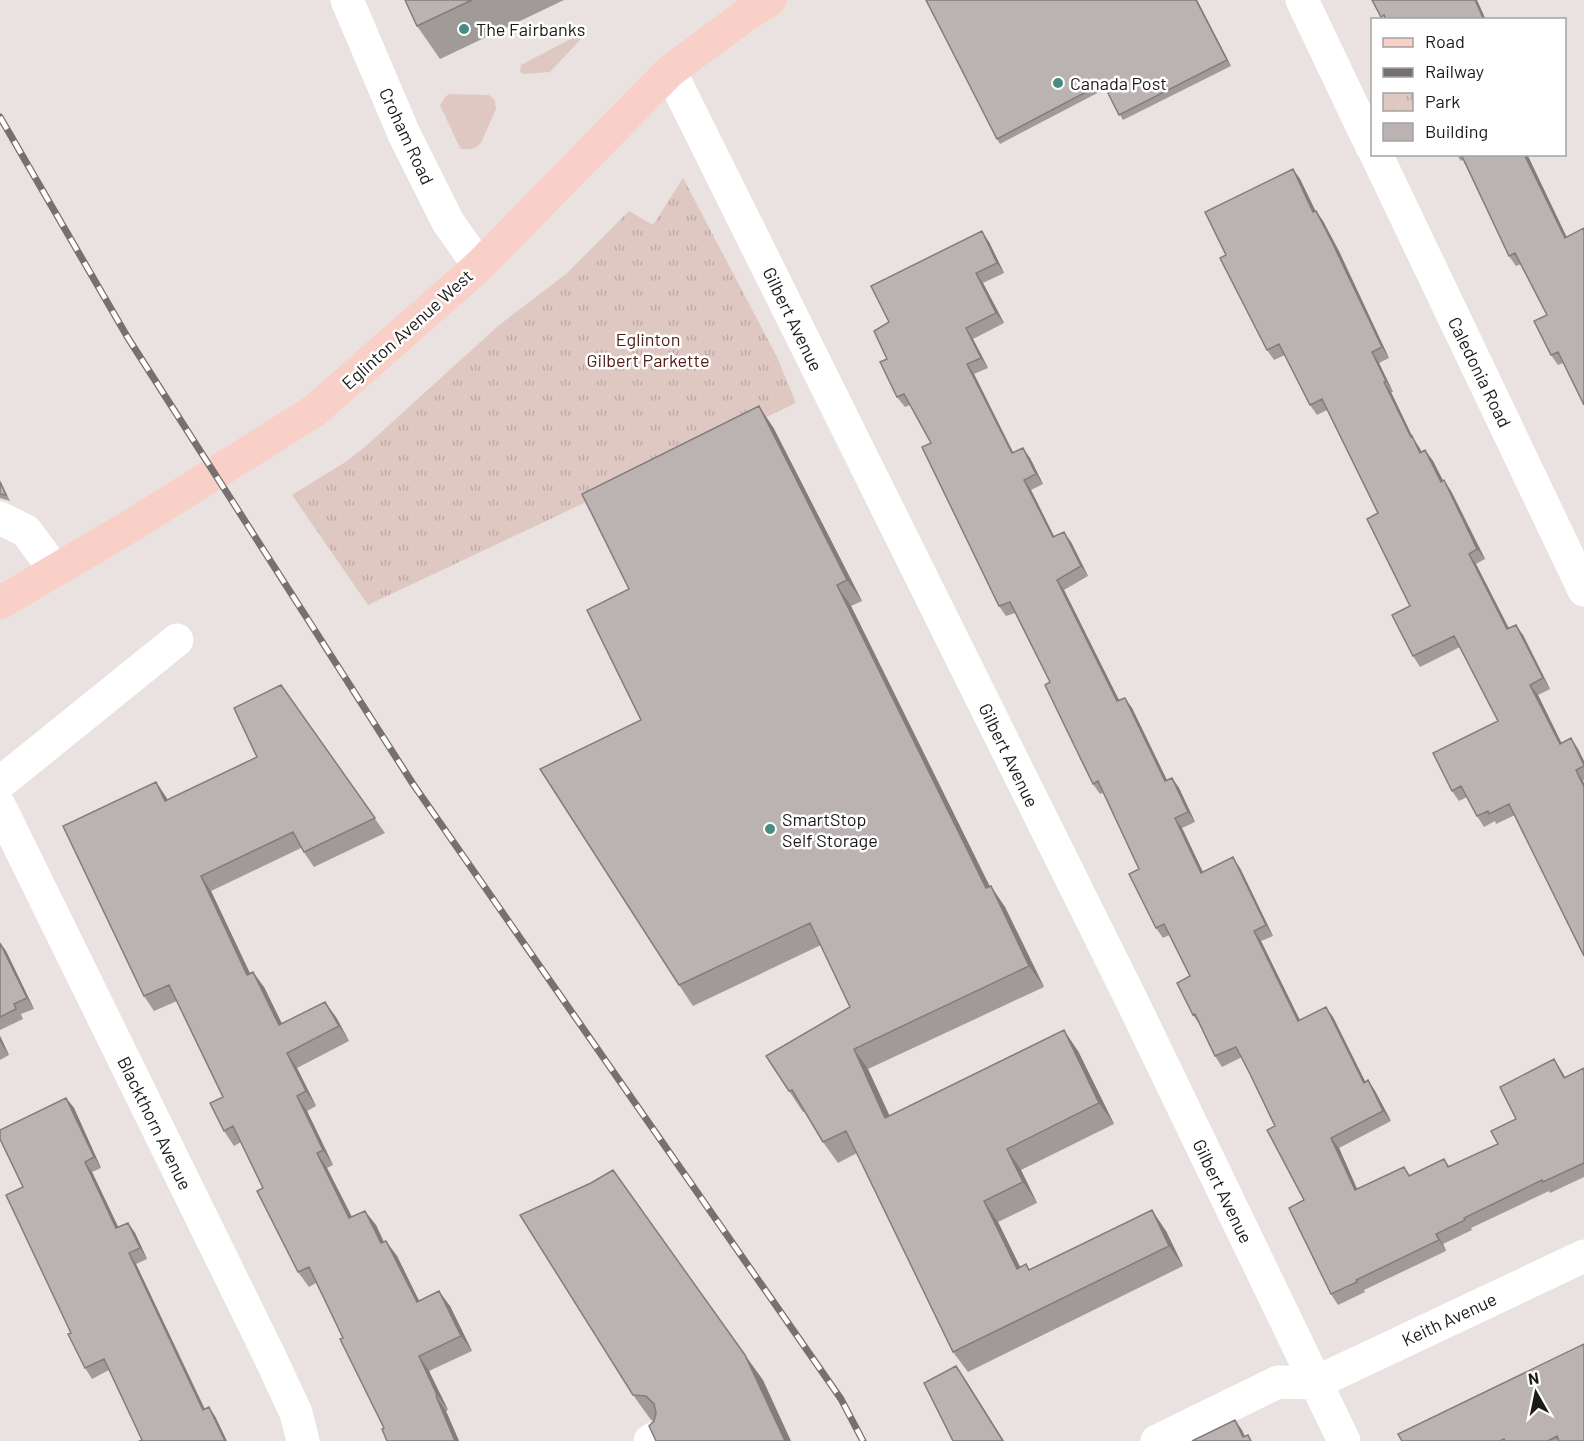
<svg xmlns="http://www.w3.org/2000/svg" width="1584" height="1441" font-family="Barlow,sans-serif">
  <defs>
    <pattern id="park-tufts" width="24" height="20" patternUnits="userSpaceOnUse" patternTransform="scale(1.5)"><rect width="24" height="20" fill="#dfc8c2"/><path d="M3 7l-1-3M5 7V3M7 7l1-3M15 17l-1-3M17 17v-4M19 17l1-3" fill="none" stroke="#bfaba6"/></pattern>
  </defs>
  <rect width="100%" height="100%" fill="#eae2e0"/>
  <path fill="#dfc8c2" d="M580,34L582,38L550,72L524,74L520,72L521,65Z
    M450,94L489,95L495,100L496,109L481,143C475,149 470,150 461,149L459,146L440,105L446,96Z"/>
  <path fill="url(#park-tufts)" d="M683,178L777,357L796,403L368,605L292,495L347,461L367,445L498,326L566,274L629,211L653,225Z"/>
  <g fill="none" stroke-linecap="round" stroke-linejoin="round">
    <path stroke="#fff" stroke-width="33" d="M347,0L404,134L448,222L479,266
      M1302,0L1372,147
      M670,71L1131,999L1344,1441
      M1376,154L1584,590
      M0,518L26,531L55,570
      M0,783L177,640
      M0,807L269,1355L296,1413L303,1441
      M650,1441L655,1438
      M1157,1441L1278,1382L1315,1383L1584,1256"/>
    <path stroke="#f8d0c7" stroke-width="33" d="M0,603L134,524L314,411L479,266L670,71L746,15L770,0"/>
    <defs>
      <path id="rail" d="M0,117L128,338L413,784L841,1399L863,1441"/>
    </defs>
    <use href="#rail" stroke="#767170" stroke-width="7"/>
    <use href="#rail" stroke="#fff" stroke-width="4.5" stroke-dasharray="14" stroke-linecap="butt"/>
  </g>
  <path fill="#a09a98" d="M405,0H564L440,59L417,26Z
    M1197,0L1231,66L1123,120L1105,89L1000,144L997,139Z
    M1456,154H1527L1566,237L1563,363L1558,365L1551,355L1547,315L1521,264L1516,266L1509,256L1463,160L1461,161Z
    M1293,169L1300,179L1315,211H1316L1323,221L1389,358L1379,363L1393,392H1391L1413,438L1422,452L1425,450L1433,461L1443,481L1451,491L1485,559L1476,564L1509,628L1523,635L1550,689L1538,695L1561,743L1571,738L1578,749L1584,761V780L1583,781L1584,783V956L1515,815L1496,824L1495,821L1484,827L1477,816L1467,797L1459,801L1452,791L1498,721L1460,647L1420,667L1413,656L1410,606L1378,513L1327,410L1317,415L1310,405L1285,355L1274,360L1267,350L1226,255Z
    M989,242L1004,273L983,283L1004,323L973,339L988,368L974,374L1013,453L1030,458L1043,484L1031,490L1054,537L1071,542L1088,576L1064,590L1119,701L1132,708L1167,780L1172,778L1179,788L1195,822L1182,828L1203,872L1240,868L1273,936L1261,941L1300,1020L1333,1017L1365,1082L1368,1080L1375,1091L1391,1121L1339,1148L1357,1189L1404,1167L1410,1175L1444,1159L1450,1167L1498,1144L1516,1119L1561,1070L1565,1077L1584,1068V1177L1550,1193L1549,1191L1471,1228L1472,1230L1443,1244L1446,1251L1364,1290L1365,1292L1338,1305L1331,1294L1304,1200L1275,1126L1250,1074L1242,1057L1222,1067L1215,1056L1200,1025L1193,1015L1190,976L1169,935L1163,938L1156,928L1139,869L1103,793L1100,794L1093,784L1050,682L1015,613L1006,616L999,606L931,443L910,405L905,407L897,397L887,359L889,322Z
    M773,427L862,601L851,606L990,887L1005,907L1044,987L868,1069L889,1116L1078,1051L1114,1124L1021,1170L1037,1203L998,1222L1020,1267L1030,1270L1166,1231L1183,1266L968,1372L953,1352L857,1153L838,1163L823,1142L805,1111L803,1112L789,1091L850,1007L821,945L693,1006L679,985L629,589Z
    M0,480L10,501L0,498Z
    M281,685L385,833L314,867L301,848L211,891L250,974L264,987L282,1024L336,1017L349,1041L297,1068L316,1106L307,1111L333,1165L327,1168L352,1217L376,1225L384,1242L397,1256L419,1301L450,1306L472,1351L429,1371L448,1410L446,1411L459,1441H387L384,1428L343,1338L316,1283L309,1287L298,1272L263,1188L241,1142L234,1146L224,1131L223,1097L177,1001L154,1011L144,996L156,782L168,800L257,757Z
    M0,943L6,951L34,1009L21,1014L23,1019L0,1030Z
    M0,1036L9,1055L0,1060Z
    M66,1098L74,1108L101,1168L92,1172L118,1227L128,1223L135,1233L147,1259L136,1264L205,1409L209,1407L216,1418L142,1440L109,1370L92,1379L85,1368L71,1333L23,1187Z
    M1584,1344V1441H1402Z
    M763,1380L654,1421L651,1420L633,1395Z"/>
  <path fill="#827d7c" d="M1196,0H1197L1231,66L1227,60Z
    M1475,0H1477L1486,20H1484Z
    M1524,154H1527L1572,248L1565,238Z
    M1293,169L1300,179L1321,222L1313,212Z
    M1316,211L1323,221L1339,251L1389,358L1382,347Z
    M982,231L989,242L1004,273L997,263Z
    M976,273L983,283L1004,323L996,313Z
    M966,328L973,339L988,368L981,358Z
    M1372,352L1379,363L1393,392L1386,381Z
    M967,364L974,374L1019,464L1012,453Z
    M1384,382L1391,392L1413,438L1419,447L1427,463L1411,437Z
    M759,406L773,427L862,601L847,580Z
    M1023,448L1030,458L1043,484L1036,474Z
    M1425,450L1433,461L1449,492L1441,482Z
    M1024,480L1031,490L1060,548L1053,537Z
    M1444,480L1451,491L1485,559L1477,549Z
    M1064,532L1071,542L1088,576L1081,566Z
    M1469,554L1476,564L1514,639L1507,629Z
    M1057,580L1064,590L1125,712L1117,701Z
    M837,585L851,606L1001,909L986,888Z
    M1516,625L1523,635L1550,689L1543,678Z
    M1530,685L1538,695L1567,754L1560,744Z
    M1125,698L1132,708L1172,791L1165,781Z
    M1571,738L1578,749L1584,761V765Z
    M1576,770L1584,783V787Z
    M1172,778L1179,788L1195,822L1188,812Z
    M156,782L166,797L176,816L165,801Z
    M1175,818L1182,828L1208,883L1201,873Z
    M1233,857L1240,868L1273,936L1266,925Z
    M201,876L211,891L258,990L247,975Z
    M991,886L1005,907L1044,987L1029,966Z
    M1254,931L1261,941L1305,1031L1298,1021Z
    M0,943L6,951L34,1009L27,998Z
    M253,972L264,987L290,1040L279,1025Z
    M325,1002L336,1017L349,1041L339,1026Z
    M1326,1007L1333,1017L1371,1093L1364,1083Z
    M1064,1030L1078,1051L1114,1124L1099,1103Z
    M0,1036L9,1055L2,1045L0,1041Z
    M854,1049L868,1069L900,1138L885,1118Z
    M287,1053L297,1068L316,1106L306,1091Z
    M1554,1059L1561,1070L1571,1088L1564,1078Z
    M1368,1080L1375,1091L1391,1121L1383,1111Z
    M297,1096L307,1111L333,1165L323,1150Z
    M66,1098L74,1108L101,1168L94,1157Z
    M1331,1138L1339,1148L1362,1200L1355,1190Z
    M1007,1149L1021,1170L1037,1203L1023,1182Z
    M317,1153L327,1168L360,1233L349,1218Z
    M85,1162L92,1172L124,1239L116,1228Z
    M984,1201L998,1222L1031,1289L1017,1269Z
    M1152,1210L1166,1231L1183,1266L1169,1246Z
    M365,1211L376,1225L391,1258L381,1243Z
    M128,1223L135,1233L147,1259L140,1248Z
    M1436,1234L1443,1244L1446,1251L1439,1240Z
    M386,1241L397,1256L427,1317L417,1302Z
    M129,1253L136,1264L210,1421L203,1410Z
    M439,1291L450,1306L472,1351L461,1336Z
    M745,1355L763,1380L791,1441H785Z
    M419,1356L429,1371L448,1410L437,1395Z
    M956,1366L967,1382L1004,1441H1003Z
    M436,1396L446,1411L459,1441H455Z
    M209,1407L216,1418L227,1441H225Z
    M1235,1420L1242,1430L1247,1441L1243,1437Z"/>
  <path fill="#bab3b1" stroke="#827d7c" stroke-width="1.5" d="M405,0H472L417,26Z
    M926,0H1196L1227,60L1119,115L1103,83L997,139Z
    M1372,0H1475L1484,20H1386L1384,15L1381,17Z
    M1461,154H1524L1565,238L1584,228V405L1558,352L1551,355L1534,321L1547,315L1515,253L1509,256Z
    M1293,169L1313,212L1316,211L1331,240L1382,347L1372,352L1386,381L1384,382L1411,437L1412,436L1420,453L1425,450L1441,482L1444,480L1477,549L1469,554L1507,629L1516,625L1543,678L1530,685L1560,744L1571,738L1584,765V766L1576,770L1584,787V956L1509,804L1489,814L1488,811L1477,816L1461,786L1452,791L1433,753L1498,721L1454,636L1413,656L1392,615L1410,606L1367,519L1378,513L1322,399L1310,405L1279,344L1267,350L1220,258L1226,255L1205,212Z
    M982,231L997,263L976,273L996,313L966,328L981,358L967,364L1012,453L1023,448L1036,474L1024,480L1053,537L1064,532L1081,566L1057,580L1117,701L1125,698L1165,781L1172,778L1188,812L1175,818L1201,873L1233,857L1266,925L1254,931L1298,1021L1326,1007L1364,1083L1368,1080L1383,1111L1331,1138L1355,1190L1404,1167L1409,1176L1444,1159L1448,1167L1498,1144L1491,1131L1516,1119L1500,1087L1554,1059L1564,1078L1584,1068V1163L1543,1182L1542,1180L1464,1218L1465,1220L1436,1234L1439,1240L1356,1280L1357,1282L1331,1294L1289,1208L1304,1200L1267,1130L1275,1126L1250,1074L1236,1047L1215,1056L1195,1014L1193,1015L1177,983L1190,976L1164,924L1156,928L1129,874L1139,869L1098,781L1093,784L1074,745L1045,685L1050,682L1010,602L999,606L922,447L931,443L904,394L897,397L880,362L887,359L874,331L889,322L871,286Z
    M759,406L847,580L837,585L986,888L991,886L1029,966L854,1049L885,1118L1064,1030L1099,1103L1007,1149L1023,1182L984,1201L1017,1269L1026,1264L1029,1270L1152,1210L1169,1246L953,1352L846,1131L823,1142L792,1090L789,1091L766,1056L850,1007L810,923L679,985L540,769L641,720L587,610L629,589L582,494Z
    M0,482L6,495L0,494Z
    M281,685L375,818L304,852L293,832L201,876L247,975L253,972L279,1025L325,1002L339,1026L287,1053L306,1091L297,1096L323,1150L317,1153L349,1218L365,1211L381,1243L386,1241L417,1302L439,1291L461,1336L419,1356L437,1395L436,1396L455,1441H387L382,1429L384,1428L340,1339L343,1338L309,1267L298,1272L257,1191L263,1188L233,1126L224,1131L210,1103L223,1097L169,985L144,996L63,826L156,782L165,801L257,757L234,708Z
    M0,943L27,998L14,1004L16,1009L0,1017Z
    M66,1098L94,1157L85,1162L116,1228L128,1223L140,1248L129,1253L203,1410L209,1407L225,1441H139L142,1440L104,1359L85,1368L68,1334L71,1333L6,1195L23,1187L0,1139V1130Z
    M613,1170L745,1355L785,1441H656L649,1426L654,1421L656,1413L654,1404L646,1396L633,1395L520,1215L591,1183Z
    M1584,1344V1441H1559L1557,1436L1548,1441H1505L1504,1439L1500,1441H1402L1398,1434Z
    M956,1366L1003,1441H953L924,1383Z
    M1235,1420L1243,1437L1248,1435L1251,1441H1192Z"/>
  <g fill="#468c82" stroke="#fff" stroke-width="2">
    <circle cx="464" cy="29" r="6"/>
    <circle cx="1058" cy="83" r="6"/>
    <circle cx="770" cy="829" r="6"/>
  </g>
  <g text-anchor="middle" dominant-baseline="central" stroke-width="5" stroke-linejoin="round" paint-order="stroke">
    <g font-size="18" fill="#1c1919" stroke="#fff" text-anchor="start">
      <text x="476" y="29">The Fairbanks</text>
      <text x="1070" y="83">Canada Post</text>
      <text x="782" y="819">SmartStop<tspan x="782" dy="21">Self Storage</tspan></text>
    </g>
    <g font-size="18" fill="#1c1919" stroke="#fff">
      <text transform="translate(407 136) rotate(65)">Croham Road</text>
      <text transform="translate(793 319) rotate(64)">Gilbert Avenue</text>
      <text transform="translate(407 329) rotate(-42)">Eglinton Avenue West</text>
      <text transform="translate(1480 372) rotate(64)">Caledonia Road</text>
      <text transform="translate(1009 755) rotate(64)">Gilbert Avenue</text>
      <text transform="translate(155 1123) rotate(64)">Blackthorn Avenue</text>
      <text transform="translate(1223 1191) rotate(64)">Gilbert Avenue</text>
      <text transform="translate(1449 1319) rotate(-25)">Keith Avenue</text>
    </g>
    <g font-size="18" fill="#512015" stroke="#fff">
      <text x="648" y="339">Eglinton<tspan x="648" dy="21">Gilbert Parkette</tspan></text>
    </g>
  </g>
  <rect x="1371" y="18" width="195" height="138" fill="#ffffff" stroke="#a4a3a3" stroke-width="1.5"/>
  <rect x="1383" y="38" width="30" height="9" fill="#f8d0c7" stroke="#a4a3a3" stroke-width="1.5"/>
  <text x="1425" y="48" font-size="18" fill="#1c1919">Road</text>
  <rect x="1383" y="68" width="30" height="9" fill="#767170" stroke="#a4a3a3" stroke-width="1.5"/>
  <text x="1425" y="78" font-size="18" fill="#1c1919">Railway</text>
  <rect x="1383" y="93" width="30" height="18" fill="url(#park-tufts)" stroke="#a4a3a3" stroke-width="1.5"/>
  <text x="1425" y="108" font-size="18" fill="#1c1919">Park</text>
  <rect x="1383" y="123" width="30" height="18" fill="#bab3b1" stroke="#a4a3a3" stroke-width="1.5"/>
  <text x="1425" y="138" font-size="18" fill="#1c1919">Building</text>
  <g transform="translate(1536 1393) rotate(351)" stroke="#ffffff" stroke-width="4.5" paint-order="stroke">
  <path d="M0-4.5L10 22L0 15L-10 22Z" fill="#1c1919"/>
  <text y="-9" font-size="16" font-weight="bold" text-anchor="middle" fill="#1c1919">N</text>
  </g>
</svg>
